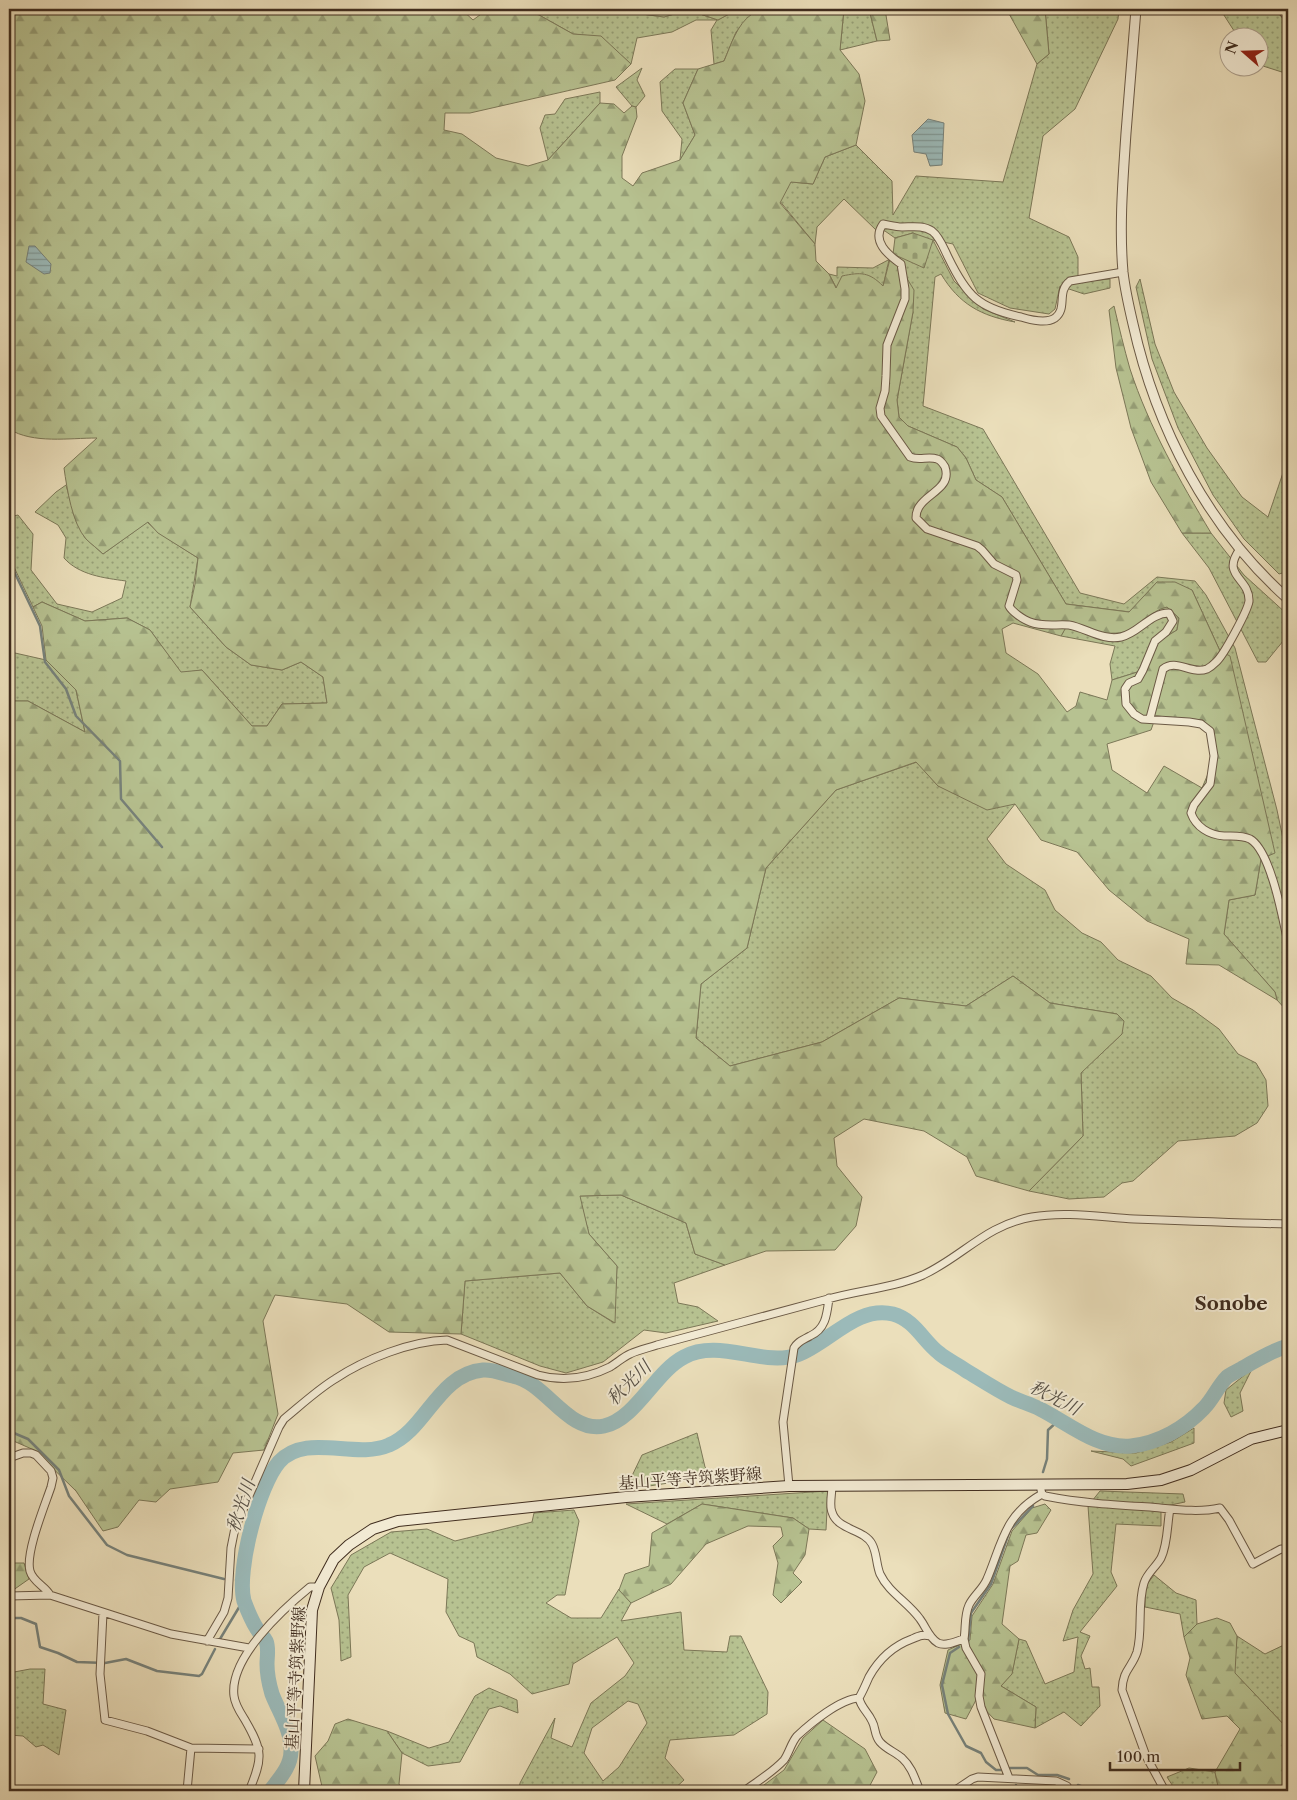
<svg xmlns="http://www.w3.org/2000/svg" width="1297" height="1800" font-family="'Libre Caslon Text','Noto Serif JP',serif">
  <defs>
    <pattern id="grass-dots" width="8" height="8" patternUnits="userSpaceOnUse" patternTransform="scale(1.25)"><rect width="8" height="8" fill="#b7c291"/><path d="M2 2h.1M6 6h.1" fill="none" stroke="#969e76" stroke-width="1.8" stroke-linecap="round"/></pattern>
    <pattern id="forest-firs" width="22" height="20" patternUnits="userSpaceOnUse" patternTransform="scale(1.25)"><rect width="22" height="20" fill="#b7c291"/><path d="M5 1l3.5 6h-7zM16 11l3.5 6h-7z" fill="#969e76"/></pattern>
    <pattern id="cemetery-stones" width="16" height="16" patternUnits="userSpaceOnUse" patternTransform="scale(1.25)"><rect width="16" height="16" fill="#b7c291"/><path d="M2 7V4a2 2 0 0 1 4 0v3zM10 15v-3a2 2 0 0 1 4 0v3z" fill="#969e76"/></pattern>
    <pattern id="water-rules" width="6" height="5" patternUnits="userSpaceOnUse" patternTransform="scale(1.25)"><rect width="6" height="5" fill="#9bbab9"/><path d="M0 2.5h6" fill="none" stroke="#809896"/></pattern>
  </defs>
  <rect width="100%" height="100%" fill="#ebdfbb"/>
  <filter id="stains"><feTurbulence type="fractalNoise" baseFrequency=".004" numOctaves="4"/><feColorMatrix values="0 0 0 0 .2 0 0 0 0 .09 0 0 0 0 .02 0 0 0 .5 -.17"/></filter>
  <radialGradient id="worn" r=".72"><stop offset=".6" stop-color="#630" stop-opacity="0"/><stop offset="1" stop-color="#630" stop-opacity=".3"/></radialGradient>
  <path fill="url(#grass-dots)" stroke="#7c7858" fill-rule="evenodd" d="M518,9H605L664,17L688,10L718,20L738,9H766L751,15L736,32L724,61L714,64L711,30L717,20H696L672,32L637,38L631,64L601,37L573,34L539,15Z
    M844,9H869L877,41L840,50Z
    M1045,9H1119L1118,19L1075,109L1043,136L1029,218L1069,237L1078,257V282L1110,279V288L1084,294L1060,286L1055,309L1049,314L1010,308L978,293L953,244L933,240L954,281L983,309L1015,322C981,316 959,304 941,274L935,277L923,406L983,429L1080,593L1124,604L1157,577L1195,581L1206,595L1235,648L1277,810L1288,863V1012L1277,1000L1275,992L1224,934L1229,900L1255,895L1261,859L1274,852L1220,651L1192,590L1157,582L1130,612L1066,604L1002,497L976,480L966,458L957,447L908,426L899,417L897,400L913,312L889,260L883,286L837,289L829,274L837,276V267L873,268L890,259L913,233L895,238L885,231L876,230L844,199L817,227L815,244L751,166L791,182L813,184L825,157L856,145L892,181L893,215L916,176L1003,182L1037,64L1049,54Z
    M1220,9H1288V74L1263,66L1260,63V38L1238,37Z
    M642,68L637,80L645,96L636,107L632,106L616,87Z
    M675,69H698L683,103L695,135L680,160L682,139L662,111L660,82Z
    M600,92V103L548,160L540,128L545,115L555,114L565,99Z
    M1140,279L1155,344L1174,392L1207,448L1242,497L1268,517L1288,458V565L1286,572L1279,574L1244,539L1213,495L1178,428L1152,359L1136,287Z
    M66,485L76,521L85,538L103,554L147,522L159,533L198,558L190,607L226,647L251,665L282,670L301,662L323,677L327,703L282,704L267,726H252L202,670L181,673L150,630L127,618L85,621L42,602L33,607L13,565L9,559V517L18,515L33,534L31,570L57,604L92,612L122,598L126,581C104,578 79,575 64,558L66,538L58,525L35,512L56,492Z
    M1182,533H1211L1244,575L1288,615V635L1266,662H1258L1209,568Z
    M1167,607L1179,618L1177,630L1159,641L1147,669L1112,680L1110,664L1115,646L1061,636L1067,624L1131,630L1157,609Z
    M15,653L46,660L76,690L85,732L28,701H12L9,692V658Z
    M917,762L938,786L1015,804L987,839L1006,864L1045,890L1055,910L1082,933L1101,942L1118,960L1151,976L1172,998L1193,1010L1219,1029L1238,1054L1256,1063L1266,1080L1268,1106L1257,1123L1235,1136L1178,1141L1133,1181L1122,1183L1104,1197L1069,1199L1029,1191L1083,1136L1081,1072L1122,1034L1117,1014L1050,1003L1013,976L966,1006L899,998L822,1042L730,1066L696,1038L701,984L747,948L766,868L836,790Z
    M621,1195L686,1223L695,1254L725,1265L674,1283L678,1303L698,1307L718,1321L666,1333L644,1330L603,1362L566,1373L540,1366L461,1334L465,1281L560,1273L587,1306L614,1323L617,1266L589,1234L579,1196Z
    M1252,1369L1240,1393L1243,1411L1231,1417L1224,1403L1226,1390Z
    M1194,1428V1443L1131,1466L1123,1459L1091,1451L1136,1453L1171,1442Z
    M697,1433L705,1467L714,1476L636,1488L629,1482L642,1455Z
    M828,1491L826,1530L809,1529L793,1518L702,1504L667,1524L626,1504Z
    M1100,1491L1183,1494L1185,1502L1161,1507V1526L1116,1524L1111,1572L1117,1586L1080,1632L1090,1636L1081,1656L1085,1669L1090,1668L1092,1687H1099L1100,1706L1081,1726L1064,1712L1035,1728L1036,1707L1001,1686L1012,1673L1019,1639L1026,1641L1045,1684L1074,1672L1078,1637L1063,1641L1073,1610L1093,1574L1088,1506Z
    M574,1510L579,1521L565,1595H557L546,1603L571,1618H601L619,1589L631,1603L621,1621L681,1612L684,1650L727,1652L730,1636H741L768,1692L767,1714L734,1735L670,1740L665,1758L684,1780L672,1791H519L520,1783L555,1718L551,1738L572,1747L591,1703L625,1676L634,1663L617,1637L573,1664L569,1684L532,1694L510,1674L477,1657L474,1643L459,1636L446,1612L448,1579L390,1553L364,1567L348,1595L351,1657L341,1661L339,1620L331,1588L351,1555L391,1532L427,1529L455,1541L532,1522L534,1513ZM628,1701L638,1704L647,1723L619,1767L603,1781L584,1753L592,1728Z
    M1154,1575L1176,1593L1196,1600L1197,1624L1184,1637L1180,1614L1145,1607V1587Z
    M1237,1636L1265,1654L1288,1643V1724L1285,1726L1234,1673Z
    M30,1669H45L43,1704L66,1710L59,1755L43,1745L36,1747L23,1736L9,1735V1673Z
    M489,1688L517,1700L518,1713L500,1706L489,1709L460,1762L428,1766L402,1753L387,1731L429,1748L449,1742L475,1696Z
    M1189,1768L1215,1772L1219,1791H1176L1167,1777Z"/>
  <path fill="url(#forest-firs)" stroke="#7c7858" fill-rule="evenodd" d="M9,9H461L473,20L488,9H518L539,15L573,34L601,36L631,64L615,80L470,113H445L444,130L462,134L496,158L528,166L548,160L600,103L614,104L624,113L632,106L636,107L637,117L622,156V178L633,186L642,173L680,160L695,135L683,103L698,69L724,61C731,45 737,24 752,14C768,4 823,9 844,9L840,50L859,74L865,101L856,145L825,157L813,184L791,182L780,203L815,244L816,261L829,274L836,288L842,276C861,272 869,272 883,286L890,259L900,267L914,290L913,312L897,400L899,417L908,426L957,447L966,458L976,480L1002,497L1066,604L1129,612L1157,582H1175L1192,590L1220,651L1230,656L1275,853L1261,859L1255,895L1229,900L1224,934L1275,992L1277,1000L1219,965L1186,964L1189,939L1147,921L1109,890L1077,852L1041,840L1015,804L987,810L938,786L916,762L836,790L766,868L747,948L701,984L696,1038L730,1066L822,1042L899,998L966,1006L1013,976L1050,1003L1117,1014L1124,1021L1122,1034L1081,1073L1083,1136L1029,1191L976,1176L967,1157L924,1131L864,1119L834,1138L837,1166L862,1197L856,1226L835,1250L766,1251L725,1265L695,1254L686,1223L621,1195L580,1196L589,1234L617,1266L615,1323L587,1306L560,1273L465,1281L461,1334L389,1332L347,1304L275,1295L263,1321L278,1414L264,1450L233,1453L218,1482L170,1489L156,1502L139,1500L118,1527L103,1531L76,1491L34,1450L9,1439V692L12,701H28L85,732L76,690L46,660L42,626L33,607L42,602L85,621L127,618L150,630L181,672L202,670L252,726H267L282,704L327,703L323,677L301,662L282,670L251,665L226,647L190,607L195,584L198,558L158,533L148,522L103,554C98,549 91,544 86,539C72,523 67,489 64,468L97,438C69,438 33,444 9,429ZM1167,607L1179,618L1177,630L1159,641L1147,669L1112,680L1107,700L1080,692L1076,706L1067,712L1038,674L1006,653L1002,629L1013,623L1061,636L1068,624C1087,629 1111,638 1131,630C1144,625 1149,611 1167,607ZM1156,716L1203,720L1212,729L1216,755L1202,788L1164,766L1147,793L1112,770L1107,744L1151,730Z
    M605,9H738L718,20L688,10L664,17Z
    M869,9H885L890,40L877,41Z
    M1001,9H1045L1049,54L1037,64L1008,12Z
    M1114,306C1119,327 1124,348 1130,369C1149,427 1180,481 1211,533H1182L1151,482L1131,428L1116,368L1109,310Z
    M702,1504L793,1518L809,1529L805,1555L793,1573L802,1582L781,1603L773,1595L778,1563L773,1546L783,1536L781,1527L748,1526L706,1544L671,1584L631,1603L619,1590L625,1574L649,1566L652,1533Z
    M1045,1504L1051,1510L1037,1533L1026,1535L1018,1561L1010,1566L1002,1624L1019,1639L1012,1674L1001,1686L1036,1707L1035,1728L994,1719L976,1700L966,1719L945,1713L940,1685L948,1650L970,1640L972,1616L993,1584L1012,1531L1032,1508Z
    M9,1555L12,1563H24L29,1579L9,1593Z
    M1217,1618L1230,1623L1237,1636L1235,1673L1285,1726L1288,1724V1791H1219L1215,1772L1240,1729L1227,1716L1202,1719L1186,1675L1190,1658L1184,1637L1197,1624Z
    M348,1719L387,1731L402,1753L399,1784L403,1791H323L315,1756L328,1741L335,1724Z
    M823,1720L865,1749L877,1772L867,1791H756L784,1770L803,1738Z"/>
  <path fill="url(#cemetery-stones)" stroke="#7c7858" d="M913,233L933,240L924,268L893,254L895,238Z"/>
  <path fill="url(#water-rules)" stroke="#77827b" d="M928,119L944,123L942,165L930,166L926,154L914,152L912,135Z
    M29,246H35L51,264L50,273L44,274L26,262Z"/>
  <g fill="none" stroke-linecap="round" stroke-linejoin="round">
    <path stroke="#77827b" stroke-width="2.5" d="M9,562L12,567L40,626L45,662L66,689L76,716L120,761L121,799L162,847
      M9,1431L28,1439L59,1470L69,1496L107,1545L127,1555L224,1579
      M1043,1472L1047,1459L1048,1430L1059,1420
      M236,1580H243
      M9,1618H21L36,1624L40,1647L58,1653L77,1662L105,1663L126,1659L157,1671L199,1676L202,1674L215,1649
      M220,1639L244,1599
      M968,1642L971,1613L991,1584L1010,1530L1033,1506
      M959,1647L950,1653L942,1685L948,1714L966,1746L981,1753L986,1762L996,1770H1001
      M1010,1768H1027L1038,1775H1057L1069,1779
      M1016,1785V1791
      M1078,1785L1094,1791"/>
    <path stroke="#9bbab9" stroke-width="15" d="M270,1791C279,1779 291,1767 291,1751C292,1731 279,1712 272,1694C269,1684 267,1673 267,1664C267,1656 269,1648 266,1641C264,1637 259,1633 257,1629C252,1621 247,1609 244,1601C236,1571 259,1485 279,1462C306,1432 355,1460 389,1445C426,1430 438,1374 483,1370C492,1369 504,1374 513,1376C546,1382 568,1434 604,1426C636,1419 655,1372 684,1357C719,1338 763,1367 797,1355C829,1343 857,1305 893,1314C915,1320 923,1341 939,1353C947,1360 957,1364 965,1370C980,1379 995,1389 1011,1397C1021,1402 1031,1404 1040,1409C1068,1423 1097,1449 1131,1446C1159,1443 1185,1428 1204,1408C1213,1399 1218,1386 1227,1377C1231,1374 1236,1372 1241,1369C1257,1360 1270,1351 1288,1346"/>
    <defs>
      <path id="minor" d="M1280,9L1288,18
        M1123,272L1070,281C1056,292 1068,308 1055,318C1046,324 1031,320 1021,317C978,308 967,296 948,257C944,249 940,237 932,231C923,225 912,227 902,227C896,227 889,225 883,224C871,241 888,255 901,264L905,289V299L887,345L886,376L885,391L880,408L881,416L910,457C919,461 928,456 937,459C941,460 943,464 945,467C952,488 927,493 919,507C917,510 916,514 916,518L927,529L977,546L982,550L994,564L1016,575L1017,580L1009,606C1012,612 1024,620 1030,622C1043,627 1056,624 1069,625C1086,628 1103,641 1121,637C1139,633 1150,613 1169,613L1173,621L1166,632L1155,641L1143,670L1138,679L1129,683L1125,689L1126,704L1134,714L1142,719L1189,722L1201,724L1210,731L1214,756L1210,784L1194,805L1191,813C1196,827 1209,835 1224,836C1233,836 1242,835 1250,839C1271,851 1283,920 1288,943
        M1150,718L1163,669C1176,658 1191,675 1207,669C1209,668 1214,664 1216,662C1224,655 1248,610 1249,601C1250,578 1220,576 1240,549
        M9,1458L23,1453H31L36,1455L51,1471L53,1478L51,1487C45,1505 25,1553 30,1571C33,1582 45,1586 50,1595
        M789,1486L783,1422L794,1348C798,1341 803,1340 810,1336C826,1329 827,1314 829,1298
        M832,1486C832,1494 829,1505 832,1512C837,1530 864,1529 872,1544C877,1553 876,1564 880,1574C889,1593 908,1602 920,1619C926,1627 929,1638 938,1643C946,1647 956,1641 964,1639C966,1627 964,1616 969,1605C974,1595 983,1589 987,1579C1002,1544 1004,1515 1042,1494
        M1041,1490L1042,1494L1045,1496C1080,1503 1115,1505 1150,1507C1173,1509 1198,1513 1220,1508L1229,1520L1253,1564L1281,1549L1288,1550
        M9,1596L50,1595L171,1634L249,1648
        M103,1613L100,1674L105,1720L147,1731L191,1748L187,1791
        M964,1639L966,1648L981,1674L979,1696L981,1707L1009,1778
        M207,1641L224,1612L228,1598L231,1548L235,1528L279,1427L284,1419C300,1406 317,1390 335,1379C365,1359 411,1341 447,1340L538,1375C563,1382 588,1378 610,1367C617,1363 623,1357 630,1354C638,1350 648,1348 657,1345C714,1330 771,1314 828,1299C859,1290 893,1288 923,1275C962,1257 986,1225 1032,1217C1065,1211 1100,1217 1134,1219C1185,1221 1237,1223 1288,1224
        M859,1698C861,1708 868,1712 872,1721C876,1728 874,1735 880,1742C886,1749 895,1752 902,1758C912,1767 915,1779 920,1791
        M191,1748L259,1749
        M249,1791C263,1758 263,1751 245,1720C240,1712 235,1705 234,1696C229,1658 283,1609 310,1587H319
        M744,1791C758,1781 773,1772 784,1760C789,1753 791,1743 797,1736C811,1723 840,1699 859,1698C863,1691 866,1684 869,1677C879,1659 893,1646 912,1639C919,1636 923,1634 930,1636
        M954,1791L972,1779L978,1777L1056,1781L1067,1786L1070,1791
        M1165,1791L1146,1756L1122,1690C1123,1669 1132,1668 1137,1652C1143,1630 1137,1605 1144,1583C1147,1573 1156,1567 1161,1558C1168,1544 1167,1524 1170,1509"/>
      <path id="tertiary" d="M1136,9C1133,50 1129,92 1126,133C1123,179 1119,226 1123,272C1125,290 1129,307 1133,324C1156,428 1208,528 1288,599"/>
      <path id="secondary" d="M304,1791L312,1610L319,1587L334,1559L349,1545L373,1529L398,1521L626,1497L789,1486L1127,1484L1161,1480L1191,1470L1251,1439L1288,1430"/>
    </defs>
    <use href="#minor" stroke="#6b5a46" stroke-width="9"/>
    <use href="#tertiary" stroke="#6b5a46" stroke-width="11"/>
    <use href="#secondary" stroke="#402d1f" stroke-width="12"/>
    <use href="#minor" stroke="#f2ead3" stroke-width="7"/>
    <use href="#tertiary" stroke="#f2ead3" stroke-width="9"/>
    <use href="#secondary" stroke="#f2ead3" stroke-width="10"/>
  </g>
  <g text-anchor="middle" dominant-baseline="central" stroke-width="4" stroke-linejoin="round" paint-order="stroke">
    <g font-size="16" fill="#402d1f" stroke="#f2ead3">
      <text transform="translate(690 1478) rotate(-4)">基山平等寺筑紫野線</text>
      <text transform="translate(295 1678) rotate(-87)">基山平等寺筑紫野線</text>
    </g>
    <g font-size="18" font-style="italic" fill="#575046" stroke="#f2ead3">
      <text transform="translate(629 1383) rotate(-45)">秋光川</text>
      <text transform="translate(1055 1398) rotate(27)">秋光川</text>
      <text transform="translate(241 1506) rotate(-72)">秋光川</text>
    </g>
    <g font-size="19" font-weight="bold" fill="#402d1f" stroke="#f2ead3">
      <text x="1231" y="1303">Sonobe</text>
    </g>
  </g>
  <rect width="1297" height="1800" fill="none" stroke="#ebdfbb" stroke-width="30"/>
  <rect x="10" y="10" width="1277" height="1780" fill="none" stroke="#402d1f" stroke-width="2.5"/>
  <rect x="15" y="15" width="1267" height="1770" fill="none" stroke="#402d1f"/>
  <g transform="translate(1244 52) rotate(290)"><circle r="24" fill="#f2ead3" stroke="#ab9e8b"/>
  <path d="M0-4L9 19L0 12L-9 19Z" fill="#8f2418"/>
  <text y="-8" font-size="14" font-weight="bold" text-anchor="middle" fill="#402d1f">N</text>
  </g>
  <path d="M1110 1762v8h130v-8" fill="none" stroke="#402d1f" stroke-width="2.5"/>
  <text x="1117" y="1762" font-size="15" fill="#402d1f" stroke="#f2ead3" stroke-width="4" paint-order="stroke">100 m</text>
  <rect width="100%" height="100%" filter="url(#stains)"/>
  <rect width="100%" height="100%" fill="url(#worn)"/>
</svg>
